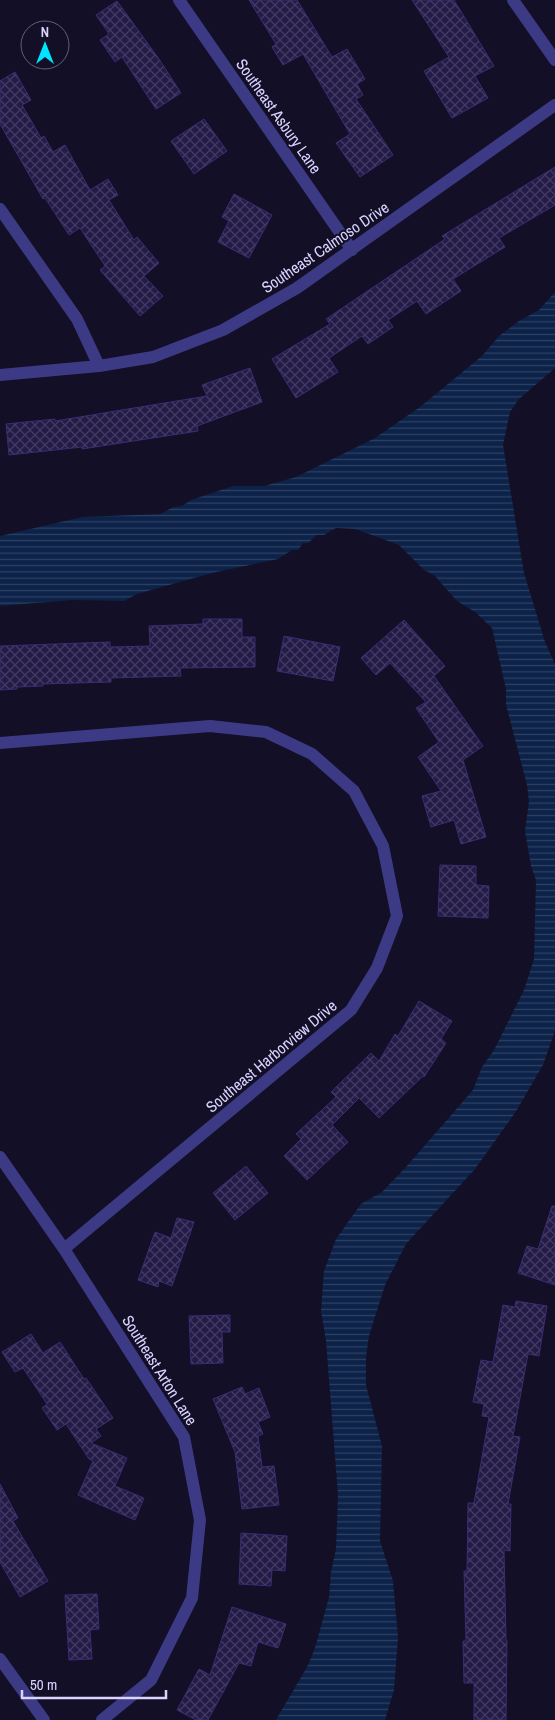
<svg xmlns="http://www.w3.org/2000/svg" width="555" height="1720" font-family="'Archivo Narrow',sans-serif">
  <defs>
    <pattern id="water-rules" width="6" height="5" patternUnits="userSpaceOnUse" patternTransform="scale(1.25)"><rect width="6" height="5" fill="#0c2248"/><path d="M0 2.5h6" fill="none" stroke="#2f4163"/></pattern>
    <pattern id="building-cross-hatch" width="8" height="8" patternUnits="userSpaceOnUse" patternTransform="scale(1.25)"><rect width="8" height="8" fill="#241b47"/><path d="M0 0l8 8M0 8l8-8" fill="none" stroke="#433b63"/></pattern>
  </defs>
  <rect width="100%" height="100%" fill="#130f26"/>
  <path fill="url(#water-rules)" d="M555,292V368L519,399L510,412L503,445L524,573L545,642L555,664V1031L543,1065L515,1113L475,1169L406,1244L385,1285L369,1336L366,1357V1385L382,1446L380,1541L393,1581L398,1637L394,1690L385,1720H276L307,1667L315,1648L329,1597L331,1572L336,1549L338,1495L326,1341L321,1311L324,1271L336,1239L361,1204L382,1192L406,1167L473,1090L482,1067L494,1050L524,990L534,959L536,880L531,866L525,831L529,801L527,785L506,705V689L492,628L475,612L457,601L434,575L424,570L399,545L355,529L336,528L324,535H317L308,543H303L298,550H292L278,559L212,573L137,594L124,601L73,600L0,606V536L82,517L161,514L173,507L182,506L191,500L233,486H264L296,477L375,438L420,407L482,356L499,336L519,321L539,310Z"/>
  <path fill="url(#building-cross-hatch)" stroke="#3b2d73" d="M249,0H297L332,57L347,49L365,79L357,84L363,95L356,99L393,155L360,177L336,143L350,134L303,54L283,65L272,47L276,44Z
    M412,0H454L494,66L475,76L488,98L452,118L424,71L449,57Z
    M117,1L159,59L181,93L156,109L122,57L115,62L100,40L109,34L96,15Z
    M15,72L31,100L22,105L41,138L44,136L53,152L65,145L90,190L108,179L118,195L109,200L134,240L137,237L159,263L144,276L163,296L140,316L100,270L105,266L80,228L69,235L45,198L43,199L0,124V81Z
    M204,119L227,151L194,174L171,141Z
    M555,167V205L499,238L505,247L453,279L461,291L426,314L417,301L388,320L393,327L368,344L362,336L329,358L338,372L296,398L272,359L330,324L326,319L445,239L442,236Z
    M234,194L272,215L249,258L218,242L229,221L222,217Z
    M250,368L262,402L197,426L198,431L82,449V447L9,455L6,424L55,419V421L207,396L202,385Z
    M203,619H242V637H255V667L180,668L181,676L111,678V682L43,684V686L17,687V689L0,690V646L110,642V647L150,646L149,626L203,624Z
    M404,620L445,666L434,676L483,746L463,760L486,837L461,844L454,820L431,827L422,796L441,791L418,757L439,742L416,708L426,702L390,663L376,675L361,658Z
    M284,636L340,647L333,681L277,671Z
    M440,865L476,866V885L489,886L488,918L438,916Z
    M419,1001L452,1021L441,1039L446,1043L424,1077L423,1076L379,1118L359,1098L332,1125L348,1142L307,1180L284,1156L301,1139L296,1134L336,1097L331,1092L371,1053L379,1061L395,1034L398,1036Z
    M246,1166L268,1193L235,1220L213,1193Z
    M552,1206H555V1285L518,1273L527,1246L538,1249Z
    M177,1218L194,1222L172,1286L159,1281L158,1287L138,1280L155,1232L171,1238Z
    M516,1301L547,1306L539,1356L528,1354L513,1436L520,1437L508,1504H511L510,1551L504,1550L506,1640H507L506,1720H474V1683H464L463,1641H466L464,1571H467L468,1503H474L489,1417L482,1416L484,1404L473,1402L481,1360L493,1362L503,1305L515,1307Z
    M230,1315V1332H222L223,1363L191,1364L189,1316Z
    M31,1334L43,1353L60,1342L84,1379L86,1378L113,1418L96,1429L101,1436L91,1443L127,1458L115,1486L144,1498L135,1520L78,1495L93,1461L89,1459L66,1424L57,1430L42,1408L47,1404L23,1368L15,1372L2,1352Z
    M242,1387L245,1394L259,1388L270,1417L258,1422L263,1434L258,1436L262,1467L274,1466L279,1505L242,1509L235,1452L213,1399Z
    M0,1484L18,1518L13,1521L48,1581L20,1597L0,1562Z
    M241,1533L287,1536L285,1571L272,1570L271,1586L239,1584Z
    M97,1594L99,1629L90,1630L92,1659L69,1660L65,1595Z
    M232,1607L286,1624L278,1648L258,1642L251,1666L239,1663L208,1720H196L177,1710L199,1669L210,1675Z"/>
  <g fill="none" stroke-linecap="round" stroke-linejoin="round">
    <path stroke="#3d3a85" stroke-width="12" d="M179,0L352,250
      M513,0L555,60
      M0,209L77,319L99,366
      M0,375L99,366L153,357L223,330L297,288L555,105
      M0,743L210,726L266,732L312,754L354,791L383,846L397,916L377,968L351,1010L64,1249
      M0,1157L64,1249L184,1437L200,1520L192,1598L151,1680L102,1720
      M0,1659L44,1720"/>
  </g>
  <g text-anchor="middle" dominant-baseline="central" stroke-width="4" stroke-linejoin="round" paint-order="stroke">
    <g font-size="16" fill="#d9d4ff" stroke="#130f26">
      <text transform="translate(279 116) rotate(55)">Southeast Asbury Lane</text>
      <text transform="translate(325 247) rotate(-34)">Southeast Calmoso Drive</text>
      <text transform="translate(271 1056) rotate(-40)">Southeast Harborview Drive</text>
      <text transform="translate(160 1370) rotate(58)">Southeast Arton Lane</text>
    </g>
  </g>
  <g transform="translate(45 45)"><circle r="24" fill="#130f26" stroke="#625e7d"/>
  <path d="M0-4L9 19L0 12L-9 19Z" fill="#00e5ff"/>
  <text y="-8" font-size="14" font-weight="bold" text-anchor="middle" fill="#d9d4ff">N</text>
  </g>
  <path d="M22 1690v8h144v-8" fill="none" stroke="#d9d4ff" stroke-width="2.5"/>
  <text x="30" y="1690" font-size="15" fill="#d9d4ff" stroke="#130f26" stroke-width="4" paint-order="stroke">50 m</text>
</svg>
